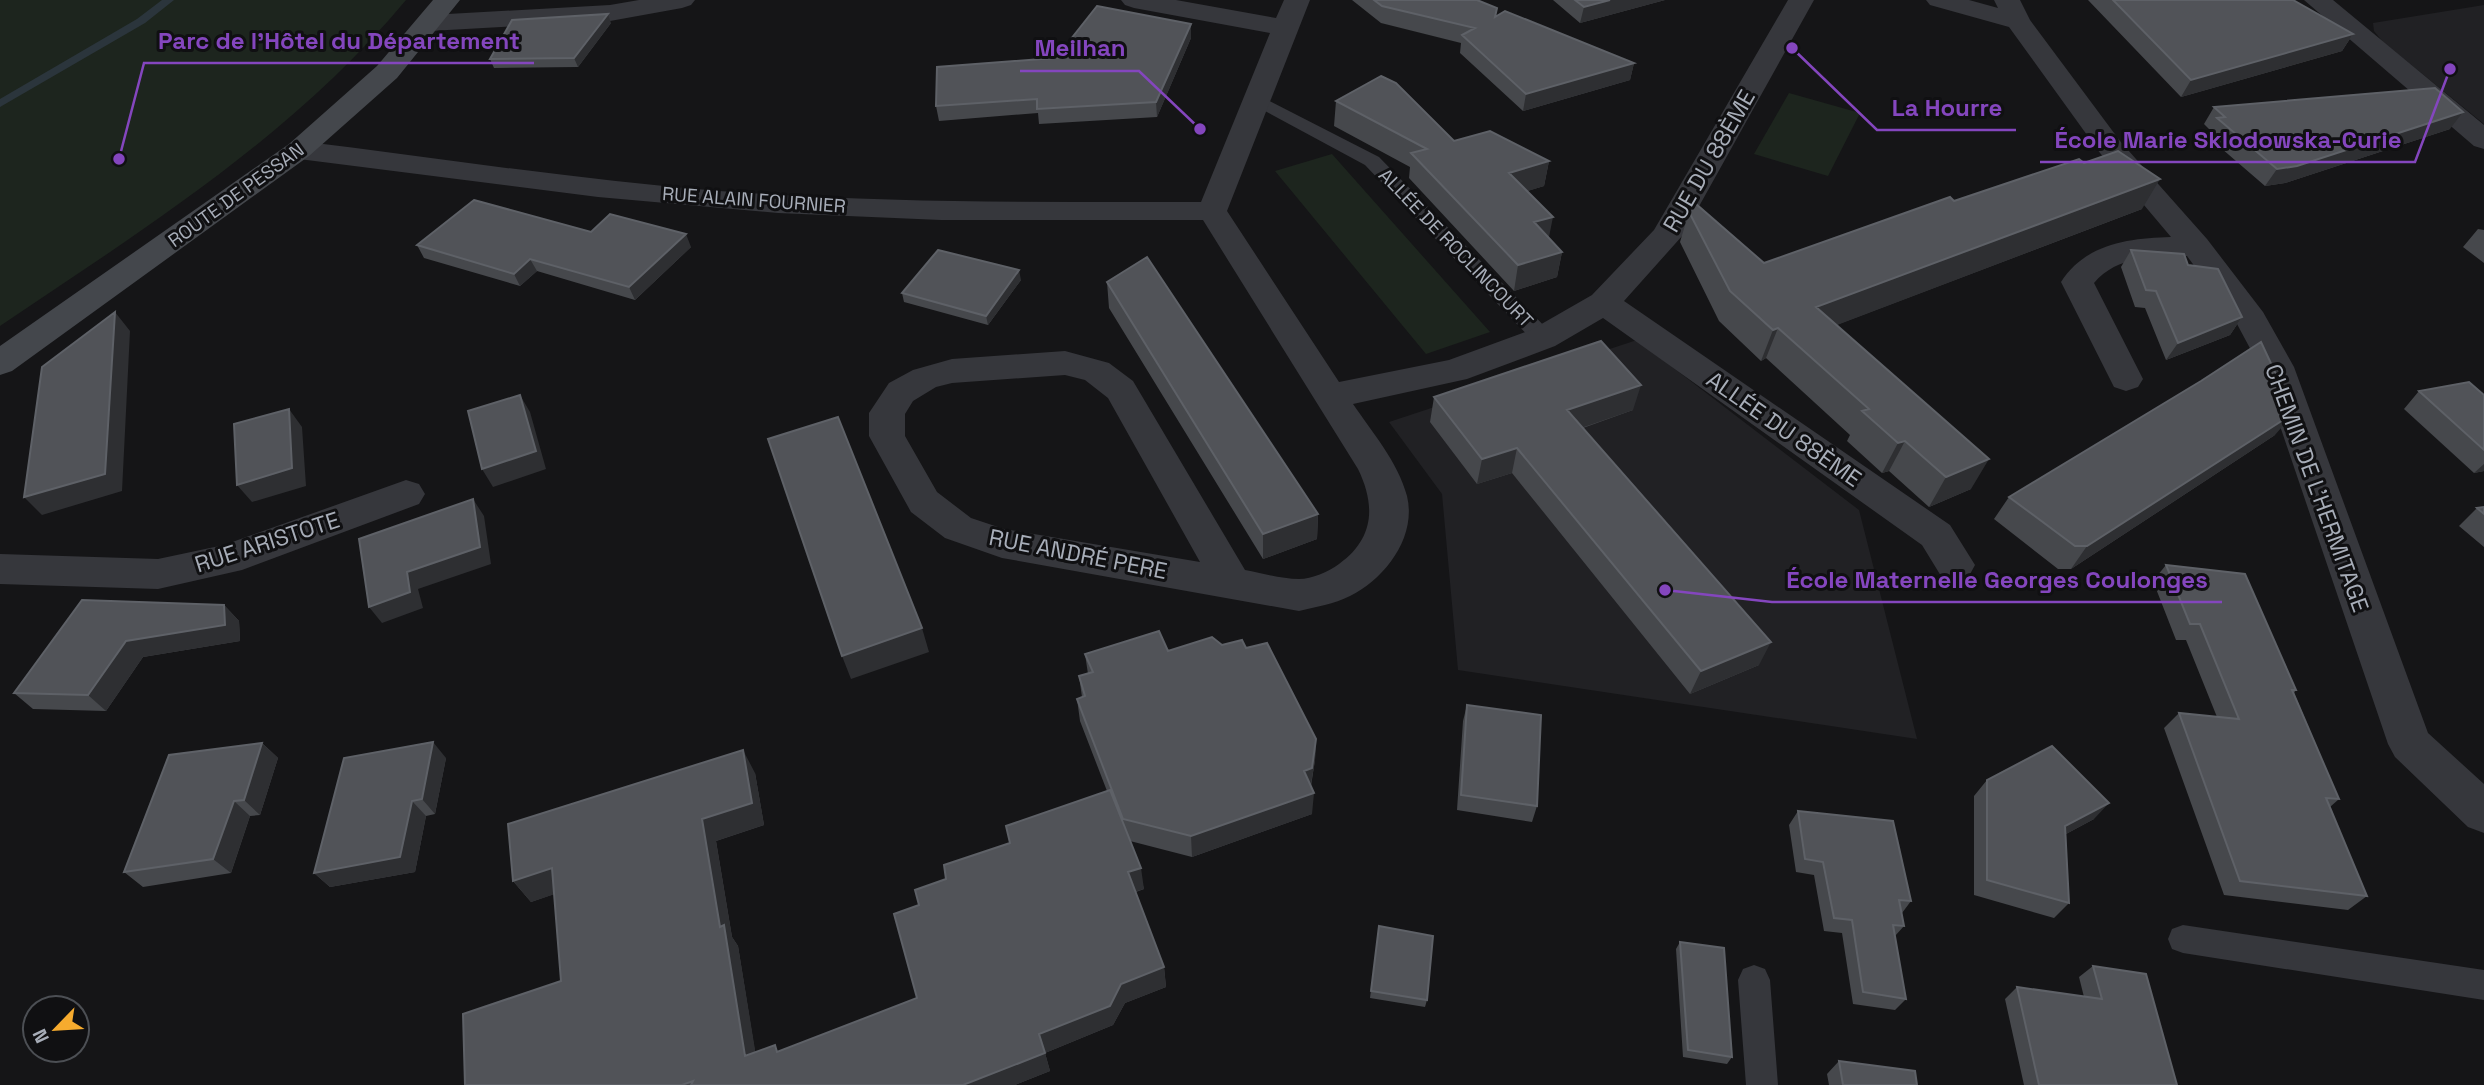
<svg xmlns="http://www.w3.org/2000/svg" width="2484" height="1085" font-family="'Space Grotesk',sans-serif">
  <rect width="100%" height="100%" fill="#151517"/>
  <path fill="#212124" d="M2484,5V124L2383,42L2374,31L2373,23Z
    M1637,340L1859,510L1917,739L1458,670L1442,494L1389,422Z"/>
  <path fill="#1d251e" d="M0,0H406C294,135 144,229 0,326Z
    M1789,93L1860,113L1828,176L1754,154Z
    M1332,154L1490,332L1426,354L1275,171Z"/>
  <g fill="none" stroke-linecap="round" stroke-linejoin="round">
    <path fill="#2b353c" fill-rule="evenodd" d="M162,0H174L145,23L0,107V99L137,19Z"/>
    <path fill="#36373c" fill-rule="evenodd" d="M1258,95L1379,157L1551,333L1554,338L1551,343H1535L1365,165L1252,104L1249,100L1252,96Z
      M2183,925L2484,970V1000L2183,953L2172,949L2168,939L2172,929Z
      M1754,965L1765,969L1770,980L1778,1085H1746L1738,980L1743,969Z"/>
    <path fill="#36373c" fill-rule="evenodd" d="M639,0H695L691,5L682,8L610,21L430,31L421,29L417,23L421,17L430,15L610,5Z
      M1121,0H1176L1276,18L1284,0H1310L1227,211L1339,382L1449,360L1531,330L1592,295L1654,230L1788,0H1814L1683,235L1624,301L1950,525L1975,565L1969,576L1955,580L1941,576L1922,545L1603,318L1555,346L1467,379L1353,404C1372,432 1398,462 1407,496C1417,537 1385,579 1350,596C1334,604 1316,607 1299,611L1002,558L945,538L911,512L869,436V413L889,383L913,370L952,359L1065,351L1109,363L1133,381L1245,570C1262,573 1281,579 1299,579C1312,579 1328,572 1339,564C1374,539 1376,506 1358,469L1203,220H941L778,213L598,197L299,159L289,156L284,150L289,144L299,141C439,158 579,180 719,191C879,203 1040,202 1201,202L1270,33L1134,8L1125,5ZM1065,375L1085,380L1108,398L1200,562L1004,529L971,518L937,492L905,436V414L913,401L936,387L952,383Z
      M1926,0H1969L1998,8L1994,0H2020L2030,20L2120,141L2207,239L2263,312L2294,367L2428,733L2484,784V833L2468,827L2395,757L2388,744L2260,367L2237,324L2187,256C2153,257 2118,255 2094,283L2143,379L2138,387L2126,391L2114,387L2061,282C2085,244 2129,238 2171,237L2100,153L2009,27L1930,5Z
      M2304,0H2333L2484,125V149L2474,146Z
      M406,480L419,484L425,494L419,504L242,570L158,589L0,584V554L158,559L224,545Z"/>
    <path fill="#44474c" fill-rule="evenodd" d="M433,0H460L397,78L309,156L12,371L0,375V346L289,144L377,66Z"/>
  </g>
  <path fill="#46484c" d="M1352,0H1477L1496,16L1634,63L1630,80L1523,111L1460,53L1461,43L1381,23Z
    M1553,0H1665L1580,23Z
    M2088,0H2293L2353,34L2342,51L2181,97Z
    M611,23L578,67L494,68L490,59Z
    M1191,24V38L1157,117L1039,124L1038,113L939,121L936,106L1081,56L1072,53L1071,39Z
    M1336,101L1454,141L1549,161L1544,186L1527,191L1549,238L1562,252L1557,277L1514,291L1409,178L1410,167L1334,126Z
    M2214,107L2450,129L2285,183L2265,186L2207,136L2210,130L2204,124Z
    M1954,201L2142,209L1836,325L1971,489L1929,507L1889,471L1882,473L1847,441L1850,435L1766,358L1761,361L1719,321L1680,242L1689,212L1764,263Z
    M2478,229L2484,230V263L2463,247Z
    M591,232L691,247L635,300L537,271L520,286L424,258L417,245Z
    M2131,250L2188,265L2242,317L2230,335L2166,360L2145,308L2135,307L2121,267Z
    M1021,280L988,325L904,302L902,293Z
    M1107,282L1318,514L1317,539L1263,559L1109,308Z
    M2419,391L2484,395V471L2474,473L2404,409Z
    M1434,397L1633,410L1583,428L1759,665L1690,694L1512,473L1477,484L1430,422Z
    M2275,435L2071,569H2058L1994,519L2009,497Z
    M2484,507V547L2459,526L2477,508Z
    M2166,565L2296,690L2294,693L2339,799L2330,807L2367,896L2348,910L2224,895L2164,728L2179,713L2217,717L2186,640H2176L2153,581Z
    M224,605L239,621L240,641L143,657L106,711L33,709L14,693Z
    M1222,645L1246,648L1316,739L1315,760L1311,786L1312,814L1192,857L1130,841L1144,889L1136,892L1164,967L1166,987L1125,1003L1113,1025L1045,1053L1050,1071L1015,1085H465L561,981L554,894L531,902L513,881L755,773L764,825L716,841L732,937L738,946L755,1052L780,1051L917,998L919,905L946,879L1107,791L1080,721L1077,699L1082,697L1079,676L1088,674L1085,654L1168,651Z
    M1467,705L1537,806L1532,822L1457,810L1463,721Z
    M262,743L278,758L260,815L250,816L231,873L143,887L124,872Z
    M446,758L435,814L426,816L415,872L330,887L314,873Z
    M1987,780L2094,819L2066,834L2069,903L2054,918L1974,895V796Z
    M1798,811L1911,901L1902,913L1904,926L1895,936L1906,999L1895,1010L1853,1004L1842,933L1824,931L1814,875L1796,872L1789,825Z
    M1378,934L1427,1000L1425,1007L1370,998Z
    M1680,942L1732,1057L1727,1064L1683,1057L1676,949Z
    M2093,966L2177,1085H2024L2005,999L2017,987L2084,997L2079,977Z
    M1839,1061L1917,1085H1829L1827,1074Z"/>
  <path fill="#2e2f32" d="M1610,0H1665L1580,23L1584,7Z
    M608,14L611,23L578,67L574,58Z
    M1191,24V38L1157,117L1156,102Z
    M2353,34L2342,51L2181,97L2191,80Z
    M1634,63L1630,80L1523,111L1526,94Z
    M2463,112L2450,129L2285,183L2265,186L2277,169Z
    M1549,161L1544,186L1505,198L1509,173Z
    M2160,179L2142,209L1803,338L1816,307Z
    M1553,217L1548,242L1534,222Z
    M686,234L691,247L635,300L629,287Z
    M1562,252L1557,277L1514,291L1518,265Z
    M530,259L537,271L520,286L514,274Z
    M1019,270L1021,280L988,325L986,316Z
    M115,312L130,331L122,491L42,515L24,497Z
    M2242,317L2230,335L2166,360L2178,343Z
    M1778,328L1766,358L1761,361L1773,330Z
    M1641,385L1633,410L1561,435L1567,410Z
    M520,395L530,412L546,469L493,487L482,469Z
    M289,409L302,427L306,486L252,502L237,485Z
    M2294,413L2275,435L2071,569L2087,546Z
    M1905,441L1889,471L1882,473L1898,443Z
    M1517,448L1512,473L1477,484L1482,459Z
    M1989,459L1971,489L1929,507L1946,477Z
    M2484,464V471L2474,473Z
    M473,499L484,516L491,564L418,589L423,608L382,623L369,607L407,572Z
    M1318,514L1317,539L1263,559V534Z
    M224,605L239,621L240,641L143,657L106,711L88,695L126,641Z
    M922,628L929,652L851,679L842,656Z
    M1771,642L1759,665L1690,694L1701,671Z
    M1316,739L1315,760L1310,790L1304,771Z
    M433,742L446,758L435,814L422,799Z
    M262,743L278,758L260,815L244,800Z
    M743,750L755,773L764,825L716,841L732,937L738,946L759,1074L745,1056L720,927L702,819Z
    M1314,793L1312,814L1192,857L1191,836Z
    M234,801L250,816L231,873L213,859Z
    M412,801L426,816L415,872L330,887L314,873Z
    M2109,803L2094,819L2051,842L2065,826Z
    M552,868L570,889L531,902L513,881Z
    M1141,868L1144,889L1131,893L1128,872Z
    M1164,967L1166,987L1125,1003L1113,1025L1045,1053L1039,1034L1121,984Z
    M1045,1053L1050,1071L1015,1085H963Z"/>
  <path fill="#515358" stroke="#5e6167" stroke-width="2" d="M1374,0H1477L1497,8L1495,17L1505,11L1634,63L1526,94L1462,35L1475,28L1382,6Z
    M1575,0H1610L1584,7Z
    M2113,0H2293L2353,34L2191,80Z
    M1097,6L1191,24L1156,102L1037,109V99L936,106L937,67L1119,53L1071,39Z
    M608,14L574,58L490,59L512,20Z
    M1381,76L1396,83L1454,141L1490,131L1549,161L1509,173L1553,217L1534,222L1562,252L1518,265L1411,153L1427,149L1336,101Z
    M2435,88L2463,112L2297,166L2277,169L2217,118L2225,117L2214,107Z
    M2118,151L2160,179L1816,307L1989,459L1946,477L1905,441L1898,443L1862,411L1869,409L1778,328L1773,330L1730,291L1689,212L1696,204L1764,263L1950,197L1954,201L2079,159L2084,163Z
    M474,200L591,232L610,214L686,234L629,287L530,259L514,274L417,245Z
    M938,250L1019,270L986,316L902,293Z
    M2131,250L2184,254L2188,265L2218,269L2242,317L2178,343L2156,291L2146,290Z
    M1147,257L1318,514L1263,534L1107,282Z
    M115,312L105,474L24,497L42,367Z
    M1601,341L1641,385L1567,410L1771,642L1701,671L1517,448L1482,459L1434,397Z
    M2261,342L2294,413L2087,546H2075L2009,497L2201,381Z
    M2469,382L2484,395V450L2419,391Z
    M520,395L536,451L482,469L468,411Z
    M289,409L292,468L237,485L234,424Z
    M838,417L922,628L842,656L768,439Z
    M473,499L480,547L407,572L410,592L369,607L359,539Z
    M2484,507V514L2477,508Z
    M2166,565L2245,574L2296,690H2292L2339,799L2326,798L2367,896L2240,881L2179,713L2239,719L2200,624H2190Z
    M82,600L224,605L225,625L126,641L88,695L14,693Z
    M1159,631L1168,651L1212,637L1222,645L1242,640L1246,648L1267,643L1316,739L1312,768L1304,771L1314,793L1191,836L1123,819L1077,699L1085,696L1079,676L1093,672L1085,654Z
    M1467,705L1541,715L1537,806L1461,795Z
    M433,742L422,799L412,801L400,857L314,873L344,758Z
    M262,743L244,800L234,801L213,859L124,872L169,755Z
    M2052,746L2109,803L2065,826L2069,903L1987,880V780Z
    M743,750L752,803L702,819L720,927L724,925L745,1056L775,1045L777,1052L917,998L894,914L919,905L915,890L946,879L944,865L1010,843L1006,826L1110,790L1141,868L1128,872L1164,967L1121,984L1110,1006L1039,1034L1045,1053L963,1085H691L693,1081L682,1085H465L463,1014L561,981L552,868L513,881L508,824Z
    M1798,811L1893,821L1911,901L1899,900L1904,926L1893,925L1906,999L1863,992L1852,920L1834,918L1823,862L1805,859Z
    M1379,926L1433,936L1427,1000L1371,991Z
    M1680,942L1724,948L1732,1057L1688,1050Z
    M2093,966L2146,974L2177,1085H2039L2017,987L2102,999Z
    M1839,1061L1915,1071L1917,1085H1843Z"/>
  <g text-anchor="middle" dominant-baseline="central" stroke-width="6" stroke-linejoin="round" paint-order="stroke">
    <g font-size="19" fill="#a7adb8" stroke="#101012">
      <text transform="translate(236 195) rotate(-36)">ROUTE DE PESSAN</text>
      <text transform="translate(754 200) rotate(4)">RUE ALAIN FOURNIER</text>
      <text transform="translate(1456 248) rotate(46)">ALLÉE DE ROCLINCOURT</text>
    </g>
    <g font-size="23" fill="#a7adb8" stroke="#101012">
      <text transform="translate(1709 161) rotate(-60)">RUE DU 88ÈME</text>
      <text transform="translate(1784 429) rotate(35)">ALLÉE DU 88ÈME</text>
      <text transform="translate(2317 488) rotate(70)">CHEMIN DE L'HERMITAGE</text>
      <text transform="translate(267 542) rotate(-18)">RUE ARISTOTE</text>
      <text transform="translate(1078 554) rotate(11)">RUE ANDRÉ PERE</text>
    </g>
  </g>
  <path fill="none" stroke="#8446be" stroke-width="2.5" d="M119 159L144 63H534M1200 129L1139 71H1020M1792 48L1877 130H2016M2450 69L2415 162H2040M1665 590L1772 602H2222"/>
  <g fill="#8446be" stroke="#101012" stroke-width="2.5">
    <circle cx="119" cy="159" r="7"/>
    <circle cx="1200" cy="129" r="7"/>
    <circle cx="1792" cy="48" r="7"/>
    <circle cx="2450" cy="69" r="7"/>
    <circle cx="1665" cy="590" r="7"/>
  </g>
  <g font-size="24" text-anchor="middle" font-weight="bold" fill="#8446be" stroke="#101012" stroke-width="6" stroke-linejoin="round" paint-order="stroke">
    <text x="339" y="49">Parc de l'Hôtel du Département</text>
    <text x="1080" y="56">Meilhan</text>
    <text x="1947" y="116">La Hourre</text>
    <text x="2228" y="148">École Marie Sklodowska-Curie</text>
    <text x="1997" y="588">École Maternelle Georges Coulonges</text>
  </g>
  <g transform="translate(56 1029) rotate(245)"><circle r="33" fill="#101012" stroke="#4c4f54" stroke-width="2"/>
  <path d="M0-5L12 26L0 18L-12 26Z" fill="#f6ab2e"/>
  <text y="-10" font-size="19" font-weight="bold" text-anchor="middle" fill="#a7adb8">N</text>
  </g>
</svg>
